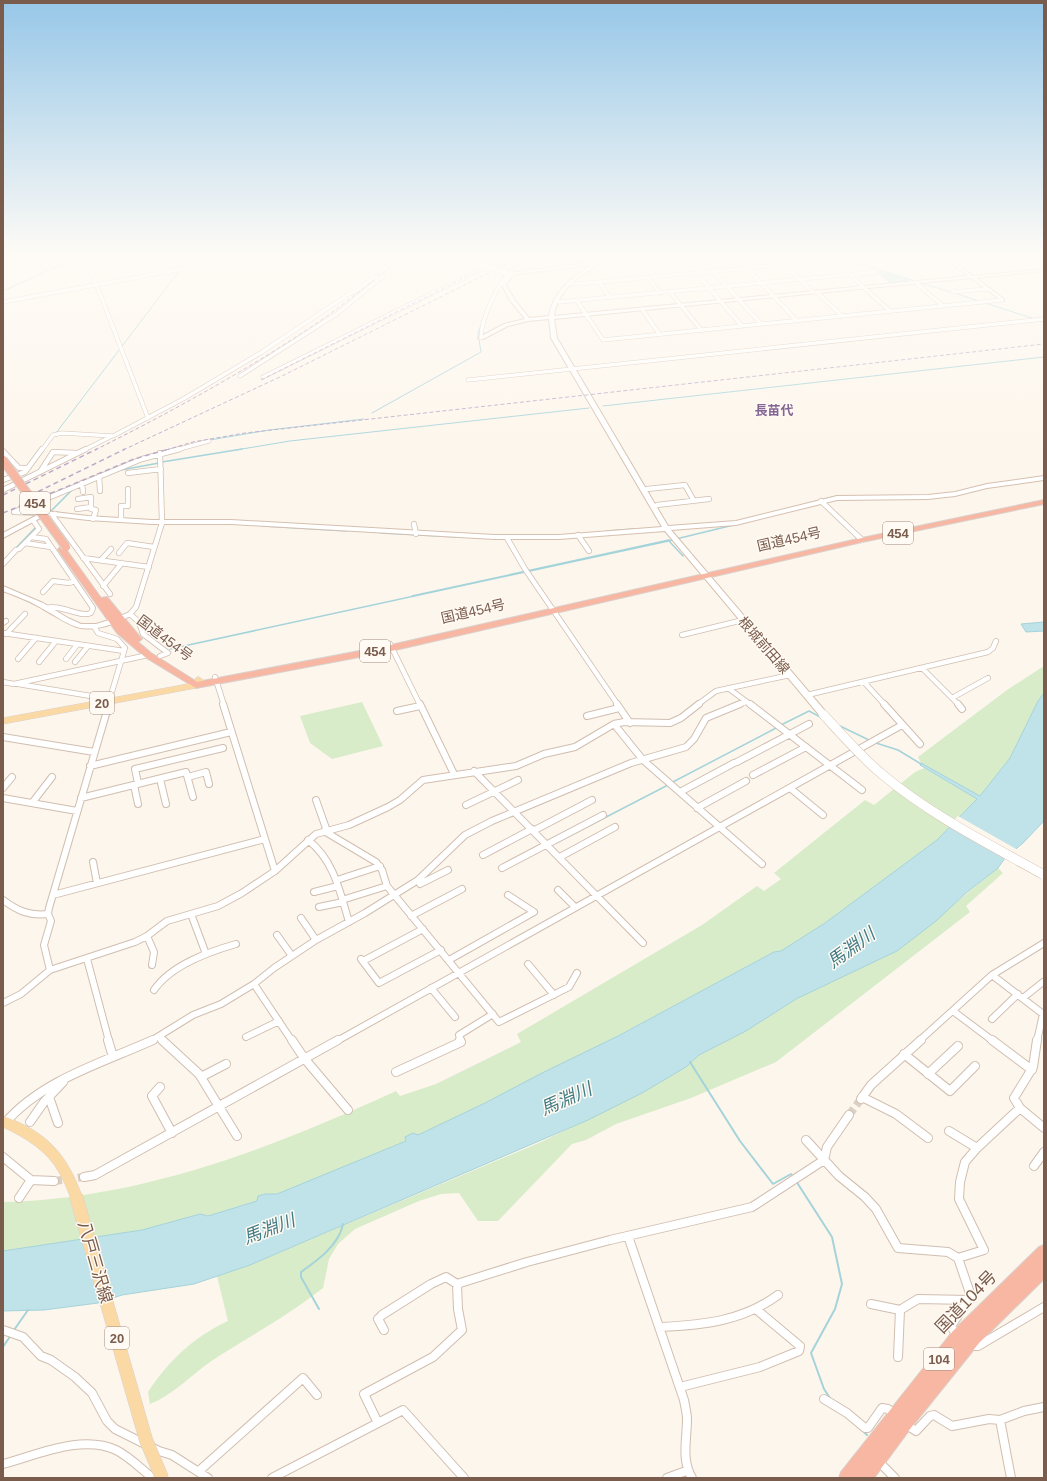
<svg xmlns="http://www.w3.org/2000/svg" width="1047" height="1481" font-family="Arial,'Noto Sans JP',sans-serif">
  <rect width="100%" height="100%" fill="#fdf6ec"/>
  <path fill="#d8ecc9" d="M1044,666V693L1038,701L1010,758L980,796L921,763L918,757L1007,690Z
    M362,702L383,746L332,759L310,743L300,716Z
    M924,768L977,799L937,840L825,923L781,951L774,952C657,1016 539,1078 418,1135L412,1133L406,1141L277,1194H265L258,1196L257,1201L208,1216L199,1214L142,1230L3,1251V1202C141,1199 272,1148 396,1091L400,1096L436,1084L521,1042L517,1034L702,925L757,886L764,891L781,879L774,873L865,800L874,805L915,772Z
    M998,868L1003,873L966,906L970,912L776,1062L691,1098L616,1124L586,1140L572,1144L498,1221H478L459,1193L441,1194L419,1201L355,1229L338,1244L329,1259L323,1288C288,1316 248,1337 210,1362C190,1376 173,1395 150,1404L148,1392C169,1360 194,1337 228,1321L217,1276L250,1265L541,1142L642,1093L686,1067L699,1055L746,1031L796,999L897,951Z"/>
  <path fill="#bfe3e8" stroke="#a5d3da" d="M880,271L909,280L890,283L878,272Z
    M1044,622V631L1026,632L1021,624Z
    M1044,693V820L1042,823L1023,843L1005,858L998,868L966,893L936,921L897,951L796,999L746,1031L699,1055L686,1067L642,1093L588,1120L250,1265L194,1284L122,1295L98,1303L44,1310L3,1311V1251L142,1230L200,1214L208,1216L257,1201L258,1196L265,1194H277L406,1141L405,1137L413,1133L418,1135L485,1103L540,1074L618,1036L774,952L781,951L825,923L937,840L977,799L920,765L921,763L980,796L1010,758L1038,701Z"/>
  <path fill="#fdf6ec" d="M958,816L1018,850L1008,858L950,824Z"/>
  <g fill="none" stroke-linecap="round" stroke-linejoin="round">
    <path stroke="#a5d3da" stroke-width="1" d="M832,255L839,257
      M843,258L912,280
      M511,270L535,255
      M500,283L504,274
      M924,284L951,292
      M3,291L83,255
      M954,293L979,301
      M985,303L1035,319
      M603,406L1044,357
      M372,413L481,352L478,333L481,325
      M56,433L180,270
      M210,440L269,430L364,419
      M169,450L193,444
      M236,450L290,441L589,408"/>
    <path stroke="#a5d3da" stroke-width="1.5" d="M160,452L173,449
      M162,462L242,449
      M121,470L159,463
      M805,504L837,496H882
      M50,512L71,491
      M56,512L76,515
      M263,526L347,531
      M607,531L633,529
      M381,533L457,537
      M509,539H541
      M676,539L750,521
      M669,541L683,556
      M15,549L35,528
      M412,596L669,540
      M170,649L673,540
      M781,725L809,711L822,718
      M840,726L871,741
      M876,743L898,750L921,764
      M671,783L778,727
      M556,843L668,785"/>
    <path stroke="#a5d3da" stroke-width="2" d="M690,1062L740,1141L773,1184L791,1174L793,1177
      M796,1181L832,1237L842,1284L835,1309L811,1353L824,1389L830,1398
      M319,1309L301,1277V1272C318,1260 339,1245 343,1224
      M14,1330L28,1310
      M3,1347L11,1335
      M862,1430L867,1435"/>
    <path stroke="#dcd0c4" stroke-width="8" stroke-dasharray="8 4" stroke-linecap="butt" d="M849,1115L861,1099
      M54,1181L84,1177"/>
    <defs>
      <path id="street-far3" d="M85,255L148,418
        M446,255L481,269
        M452,255L486,264
        M3,257L12,259
        M841,257L868,255
        M785,265L813,292
        M747,268L797,321
        M713,271L761,324
        M696,273L742,326
        M648,278L660,293
        M599,282L610,298
        M915,282L943,306
        M569,283L577,284L833,260L890,311
        M670,292L702,331
        M817,292L842,316
        M952,292L987,289
        M577,301L603,340L1002,300
        M3,302L182,269L218,255
        M559,302L877,272
        M642,309L660,335
        M481,338C481,319 497,284 511,271
        M240,376L338,313L383,276
        M263,377L510,255
        M468,380L1044,319
        M42,450L53,435L62,433L113,436L185,398L262,352L349,294C362,290 369,276 383,276
        M84,450L112,436
        M176,450L209,441"/>
      <path id="street-far2" d="M3,451L19,468H28
        M40,472L53,452L78,453
        M128,473L161,469
        M99,476L100,491
        M3,480L25,472L42,449
        M82,483L83,492
        M647,489L685,485L694,501
        M3,490L86,449
        M78,499L91,497V509L96,510L93,519
        M821,501L862,540
        M657,505L709,499
        M77,509L91,507
        M42,513L14,512L142,459L180,449
        M55,514L53,516L110,594
        M121,520V506H128V489
        M414,524L416,534
        M578,535L589,551
        M31,537L46,539L93,608L91,613C79,618 62,604 46,608
        M507,538L525,569L618,705
        M25,543L51,547
        M19,549L39,529L33,520
        M119,553L127,543L154,547
        M83,558L149,567
        M101,560L111,549
        M3,564L16,550
        M103,586L122,563
        M43,592L53,581L69,583L75,581
        M130,614L139,622L143,634L168,653L160,656
        M119,619L130,614L136,607L162,523L160,453
        M3,623L6,621
        M95,628L98,633L117,639L125,648L108,705
        M3,633L124,651
        M6,634L25,614
        M682,635L743,620
        M390,644L420,705
        M18,659L36,638
        M66,659L77,645
        M39,662L56,641
        M75,662L88,646
        M922,668L959,705
        M215,677L224,705
        M3,682L14,684L148,655
        M864,682L885,705
        M18,684L97,697L98,699
        M728,688L751,705
        M807,695L988,652L993,648L996,641
        M952,698L988,678
        M697,705L716,691L790,675
        M737,705L746,702"/>
      <path id="street-far1" d="M223,704L275,871
        M420,704L454,774
        M617,704L630,723
        M750,704L862,790
        M884,704L920,744
        M958,704L962,709
        M397,711L420,706
        M587,716L619,708
        M614,724L643,760L762,864
        M3,737L94,752
        M737,762L809,724
        M90,766L231,732
        M474,771L643,943
        M753,775L806,747
        M188,777L206,772L209,784
        M160,779L166,804
        M138,783L135,769L223,748
        M134,785L138,804
        M3,788L12,777
        M790,788L823,815
        M680,792L734,763
        M3,798L77,811
        M81,798L186,772L193,797
        M316,800L327,831
        M32,803L52,777
        M466,805L518,780
        M697,808L746,781
        M324,831L376,862L382,870L387,886L499,1022L569,987L577,973
        M533,831L592,800
        M308,840C334,860 340,892 349,922
        M483,855L532,829
        M560,857L615,827
        M93,862L97,883
        M502,868L603,815
        M337,880L380,866
        M418,880L420,884L448,870
        M558,890L575,907
        M314,892L338,886
        M53,895L265,839
        M3,900C18,911 29,916 48,914
        M342,900L387,886
        M319,907L343,902
        M191,914L206,954
        M411,916L462,889
        M301,918L316,940
        M277,935L292,956
        M147,936L154,952L152,965
        M87,959L109,1041
        M361,959L379,983L441,950
        M449,960L534,912L508,895
        M363,961L423,929
        M528,964L554,995
        M50,970L44,945L51,921L48,914L49,908L109,704
        M992,975L1043,1014L1037,1041
        M254,984L292,1041
        M431,988L455,1017
        M154,990C171,965 208,952 236,944
        M1023,998L1043,982
        M3,1003L21,994L50,970L135,942L147,936L167,921L218,906L242,893L275,871L316,834L349,825L388,807L400,800L423,780L516,766L544,754L575,747L614,724L624,722L670,723L681,718L699,704
        M953,1011L993,1041
        M992,1019L1018,994
        M160,1037L163,1041
        M246,1037L279,1021
        M151,1041L193,1015L221,1004L254,984L274,968L316,940L365,913L418,880L465,835L492,821L631,763L686,747L694,739L706,718L740,704
        M337,1041L902,725
        M461,1041L459,1035L493,1014
        M919,1041L992,975L1044,943"/>
      <path id="street" d="M108,1040L113,1057
        M162,1040L199,1074L237,1136
        M292,1040L304,1058L348,1110
        M992,1040L1032,1070
        M1037,1040L1033,1067L1014,1098L1020,1108L1044,1128
        M904,1054L950,1091L975,1066
        M396,1072L461,1042L460,1040
        M928,1074L958,1046
        M201,1077L226,1064
        M160,1087L152,1096L172,1133
        M49,1097L58,1123
        M862,1097L896,1114L928,1138
        M861,1099L871,1085L921,1040
        M30,1122L44,1102L63,1082
        M5,1123C42,1080 102,1063 153,1040
        M949,1131L977,1148
        M806,1140L839,1176L865,1197L876,1209L898,1248L948,1252L958,1258L971,1296L951,1326L957,1336
        M3,1157L31,1180L54,1181
        M1034,1166L1044,1152
        M84,1177L95,1175L338,1040
        M19,1198L31,1180
        M628,1236L684,1400C685,1406 687,1413 687,1419C687,1440 681,1459 692,1478
        M958,1258L984,1250L959,1199L960,1182L965,1162L977,1148L1020,1108
        M871,1304L900,1310
        M660,1327C703,1325 743,1321 778,1295
        M3,1330L23,1337L41,1356L51,1360L75,1377L92,1393L107,1421L115,1429L159,1451L172,1455L208,1478
        M384,1330L378,1319L382,1315L431,1284L446,1277L457,1284L527,1262L610,1240L752,1207L824,1160L827,1147L849,1115
        M971,1346H978L1044,1307
        M898,1357L900,1310L918,1299L970,1300
        M680,1387L760,1367L799,1351L800,1346L757,1310
        M824,1399L847,1413L865,1428H868L882,1408L888,1409L894,1414
        M1000,1420L1011,1478
        M378,1423L364,1394L433,1357L462,1330L458,1309L457,1284
        M905,1424L916,1431L930,1416L934,1415L952,1426L989,1419L1000,1420L1024,1411L1044,1407
        M878,1461L895,1478
        M3,1464C37,1455 82,1434 116,1450C130,1457 141,1469 153,1478
        M199,1471L303,1378L317,1395
        M272,1478L403,1410L464,1478
        M667,1478L686,1471"/>
      <path id="secondary" d="M16,255H21L3,265V262Z
        M446,255H452L483,265L479,266Z
        M608,255H613L603,261L675,255H689L687,256L598,264L577,279L567,288L560,298L555,309L554,316L968,276L941,255H945L973,276L1044,269V271L976,278L1004,299V301H1002L971,278L554,319L557,338L668,526L736,521L837,496L928,495L955,492L987,484L1044,476V480L987,488L955,496L928,499L837,500L736,525L671,530L826,712L827,714L826,716H820L665,531L559,539H494L231,524H152L88,520L46,515L3,538V533L45,511L88,516L152,520H231L494,535H559L662,527L551,338L549,319L528,321L508,326L483,339L478,338L504,324L525,319L509,299L502,285L508,273L596,262ZM591,265C572,277 552,293 549,316L529,318L514,299L506,285L513,275Z
        M3,586L43,603L68,618L81,624H96L119,617L123,619C118,623 111,624 106,626C76,634 67,622 43,609C30,601 16,596 3,591Z"/>
      <path id="primary" d="M199,677L203,680L199,687L196,688L3,724V718L193,683L196,678Z
        M3,1116C47,1132 66,1153 82,1196L80,1200L76,1202L72,1200C68,1192 65,1183 60,1174C48,1151 26,1138 3,1127Z"/>
      <path id="highway" d="M1044,500V504L862,542L391,651L196,688L145,657L117,633L58,550L59,548H65L101,598L107,597L140,637L142,639L138,642L151,653L197,682L391,645L862,538Z
        M1044,1245V1279L979,1343L910,1429L874,1478H839L841,1472L953,1331L1039,1247Z"/>
    </defs>
    <use href="#street-far3" stroke="#d1beb0" stroke-width="4.5"/>
    <use href="#street-far2" stroke="#d1beb0" stroke-width="6"/>
    <use href="#street-far1" stroke="#d1beb0" stroke-width="8"/>
    <use href="#street" stroke="#d1beb0" stroke-width="10"/>
    <use href="#secondary" stroke="#d6c0b0" stroke-width="2"/>
    <use href="#primary" stroke="#dad1cd" stroke-width="1"/>
    <use href="#highway" stroke="#dad1cd" stroke-width="2"/>
    <use href="#street-far3" stroke="#fff" stroke-width="3.5"/>
    <use href="#street-far2" stroke="#fff" stroke-width="4.5"/>
    <use href="#street-far1" stroke="#fff" stroke-width="6"/>
    <use href="#street" stroke="#fff" stroke-width="8"/>
    <use href="#secondary" fill="#fff" fill-rule="evenodd"/>
    <use href="#primary" fill="#fbd9a5" fill-rule="evenodd"/>
    <use href="#highway" fill="#f7b7a3" fill-rule="evenodd"/>
    <path stroke="#b9a8c9" stroke-width="1" stroke-dasharray="4 2.5" stroke-linecap="butt" d="M261,380L490,265
      M95,450C169,413 242,373 311,327C344,305 374,280 405,255
      M123,450L282,376L525,255
      M166,450L193,442L245,433L1044,344"/>
    <path stroke="#b9a8c9" stroke-width="1.5" stroke-dasharray="5 3.5" stroke-linecap="butt" d="M3,495L97,449
      M23,499L125,449
      M3,513L134,459L169,449"/>
    <defs>
      <path id="secondary-bridge-far1" d="M481,265L510,274"/>
      <path id="secondary-bridge" d="M823,714C842,735 861,757 883,775C932,816 989,844 1044,875"/>
      <path id="primary-bridge" d="M76,1196L146,1440L162,1478"/>
      <path id="highway-bridge" d="M3,460L66,547"/>
    </defs>
    <use href="#secondary-bridge-far1" stroke="#d6c0b0" stroke-width="6" stroke-linecap="butt"/>
    <use href="#secondary-bridge" stroke="#d6c0b0" stroke-width="10" stroke-linecap="butt"/>
    <use href="#primary-bridge" stroke="#dad1cd" stroke-width="14" stroke-linecap="butt"/>
    <use href="#highway-bridge" stroke="#dad1cd" stroke-width="10" stroke-linecap="butt"/>
    <use href="#secondary-bridge-far1" stroke="#fff" stroke-width="5"/>
    <use href="#secondary-bridge" stroke="#fff" stroke-width="9"/>
    <use href="#primary-bridge" stroke="#fbd9a5" stroke-width="13"/>
    <use href="#highway-bridge" stroke="#f7b7a3" stroke-width="8"/>
  </g>
  <linearGradient id="sky" x2="0" y2="1"><stop stop-color="#97c7e8"/><stop offset="0.55" stop-color="#fefbf6"/><stop offset="1" stop-color="#fefbf6" stop-opacity="0"/></linearGradient>
  <rect width="1047" height="462" fill="url(#sky)"/>
  <g text-anchor="middle" dominant-baseline="central" stroke-width="3" stroke-linejoin="round" paint-order="stroke">
    <g font-size="13" font-weight="bold" fill="#846695" stroke="#fffaf3">
      <text x="774" y="410">長苗代</text>
    </g>
    <g fill="#fffaf3" stroke="#a28b7f" stroke-width="1">
      <rect x="20" y="492" width="30" height="22" rx="3"/>
      <rect x="883" y="522" width="30" height="22" rx="3"/>
      <rect x="360" y="640" width="30" height="22" rx="3"/>
      <rect x="90" y="692" width="24" height="22" rx="3"/>
      <rect x="105" y="1327" width="24" height="22" rx="3"/>
      <rect x="924" y="1348" width="30" height="22" rx="3"/>
    </g>
    <g font-size="13" font-weight="bold" fill="#7a5c4d">
      <text x="35" y="503">454</text>
      <text x="898" y="533">454</text>
      <text x="375" y="651">454</text>
      <text x="102" y="703">20</text>
      <text x="117" y="1338">20</text>
      <text x="939" y="1359">104</text>
    </g>
    <g font-size="14" fill="#7a5c4d" stroke="#fffaf3">
      <text transform="translate(789 539) rotate(-13)">国道454号</text>
      <text transform="translate(473 611) rotate(-13)">国道454号</text>
      <text transform="translate(165 638) rotate(37)">国道454号</text>
      <text transform="translate(764 645) rotate(49)">根城前田線</text>
    </g>
    <g font-size="17" fill="#7a5c4d" stroke="#fffaf3">
      <text transform="translate(95 1262) rotate(74)">八戸三沢線</text>
      <text transform="translate(966 1302) rotate(-46)">国道104号</text>
    </g>
    <g font-size="18" font-style="italic" fill="#437c86" stroke="#fffaf3">
      <text transform="translate(851 948) rotate(-36)">馬淵川</text>
      <text transform="translate(566 1099) rotate(-24)">馬淵川</text>
      <text transform="translate(269 1229) rotate(-21)">馬淵川</text>
    </g>
  </g>
  <rect width="1047" height="1481" fill="none" stroke="#7a5c4d" stroke-width="8"/>
</svg>
